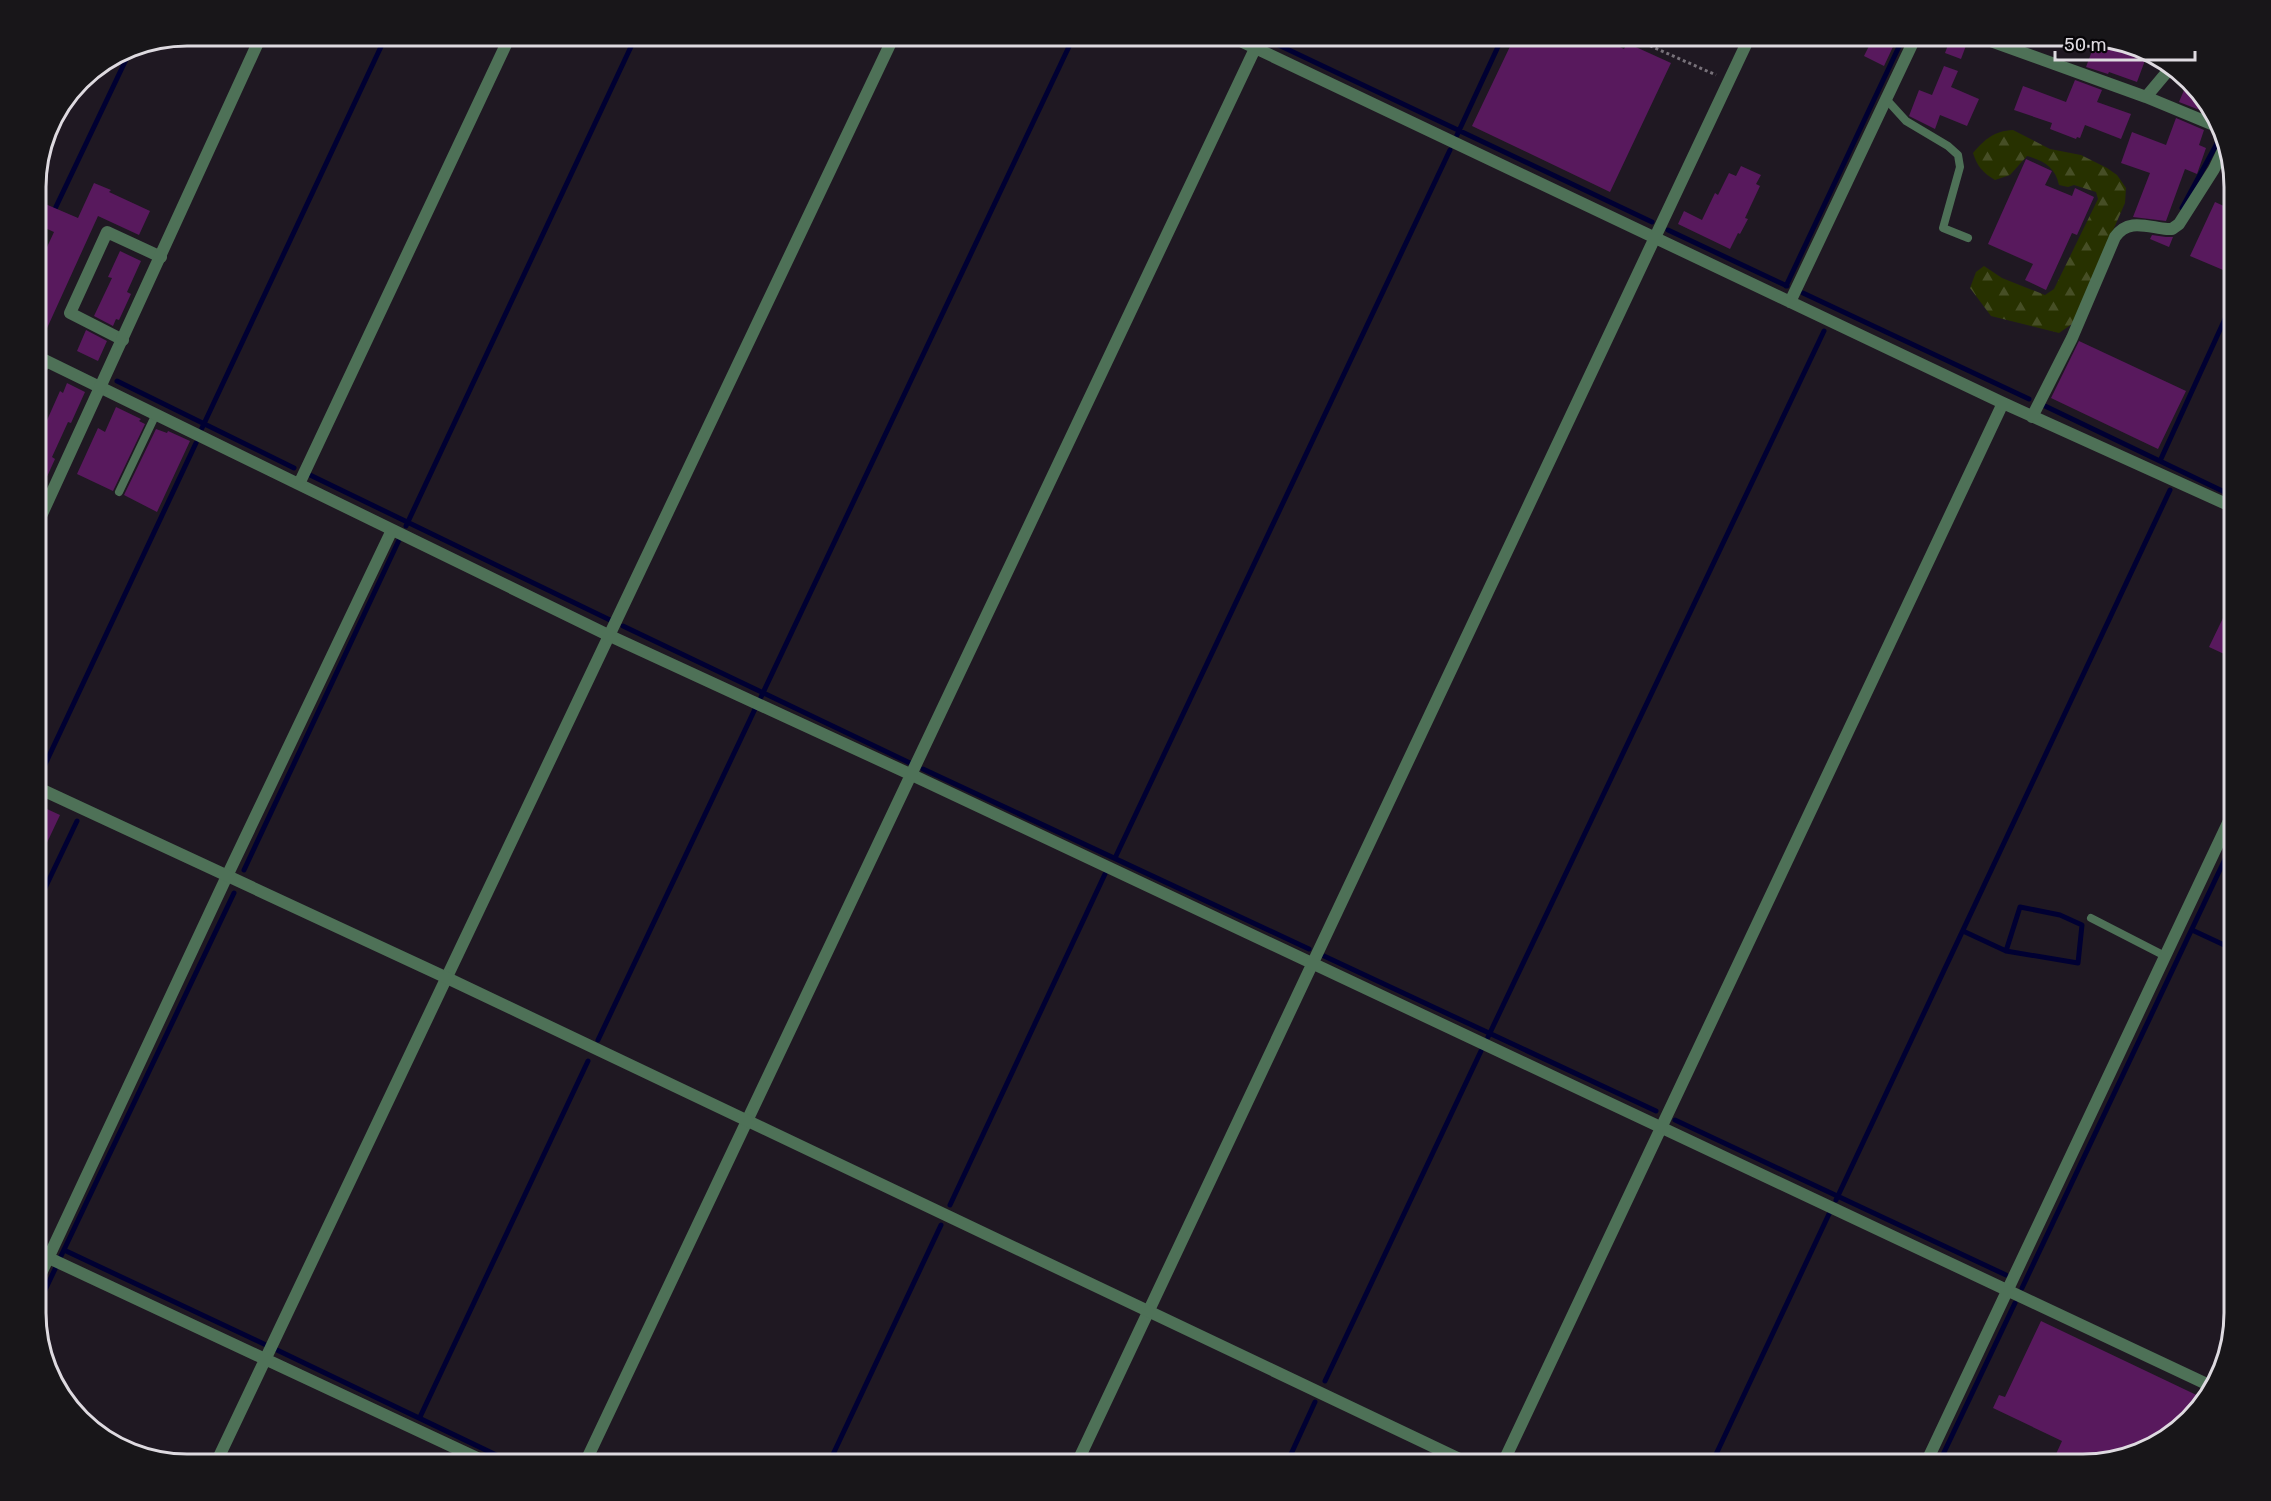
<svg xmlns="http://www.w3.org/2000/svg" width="2271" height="1501" font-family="Rubik,sans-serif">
  <defs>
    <pattern id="forest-firs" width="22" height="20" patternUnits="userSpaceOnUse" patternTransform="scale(1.5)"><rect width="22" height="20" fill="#273100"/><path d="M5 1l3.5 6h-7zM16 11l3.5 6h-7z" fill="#464e25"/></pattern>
  </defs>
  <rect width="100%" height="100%" fill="#1f1822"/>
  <path fill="url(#forest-firs)" d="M2013,130L2050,149L2081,155L2107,168L2117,175L2126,188L2125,203L2072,324L2059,333L1991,316L1970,288L1976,272L1984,266L2002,278L2045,295L2054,289L2098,199L2096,192L2074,185L2068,187L2059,185C2055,167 2044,161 2027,156L2010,175L1995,180C1983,173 1977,166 1973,153C1985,139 1994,131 2013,130Z"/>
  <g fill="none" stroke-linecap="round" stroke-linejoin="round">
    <path stroke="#000032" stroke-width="5" d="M1266,39L1652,222
      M1457,135L1503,36
      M2182,208L2221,136
      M53,213L132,47
      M1668,230L1787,286
      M36,247L47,224
      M1786,286L1904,36
      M1803,293L2029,399
      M117,381L294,468
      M2045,406L2235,497
      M202,428L386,36
      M2160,461L2235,297
      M310,475L610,620
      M406,526L636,36
      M623,626L910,763
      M761,697L1074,36
      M923,769L1309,949
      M41,773L196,443
      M1115,858L1450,150
      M244,870L399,540
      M36,907L77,821
      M2192,930L2235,950
      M1963,931L2006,951L2078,963L2082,925L2060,915L2020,907L2006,951
      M1324,956L1656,1111
      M1488,1037L1824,331
      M598,1040L755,709
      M1675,1120L2006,1275
      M1836,1200L2170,490
      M950,1205L1105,874
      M64,1250L266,1345
      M61,1256L234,893
      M2022,1288L2235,838
      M36,1309L56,1267
      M277,1350L517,1465
      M1325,1381L1481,1051
      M420,1417L588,1061
      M461,1465L463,1459
      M828,1465L941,1225
      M1286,1465L1315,1402
      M1711,1465L1829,1214
      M1938,1465L2015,1303"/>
  </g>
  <path fill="#58195d" d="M1515,36H1597L1624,49L1627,43L1671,63L1610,192L1472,126Z
    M1874,36H1898L1884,66L1864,56Z
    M1951,37L1967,43L1961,59L1945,53Z
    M2095,43L2117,51L2119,47L2147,55L2137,82L2109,72L2108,74L2086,67Z
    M1944,66L1958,71L1951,87L1979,99L1967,126L1940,115L1935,129L1909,116L1919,90L1932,95Z
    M2075,80L2102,90L2097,102L2131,114L2121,139L2085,125L2080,138L2077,137L2076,139L2050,129L2052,123L2014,110L2023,86L2066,102Z
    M2187,83L2211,111L2210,114L2179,102Z
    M2176,118L2204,130L2199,145L2206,148L2197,174L2185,169L2166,221L2133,217L2150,173L2121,163L2132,132L2166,145Z
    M2026,159L2052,171L2045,185L2072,196L2075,188L2094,197L2077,235L2072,233L2046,290L2025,280L2033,264L1988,244Z
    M1741,166L1761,175L1756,184L1760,186L1745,218L1748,219L1740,234L1738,233L1730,249L1678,224L1684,211L1702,220L1715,193L1718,195L1729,173L1736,176Z
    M94,183L111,190L109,192L150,211L139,235L98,216L38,348H36V286L47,263L41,260L54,232L36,224V200L78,218Z
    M2215,202L2235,211V275L2190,256Z
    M2152,235L2166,237H2173L2169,247L2150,239Z
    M120,251L141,261L127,292L131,294L119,320L116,319L113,326L94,316L112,278L108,277Z
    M86,330L107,341L98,361L77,351Z
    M2079,341L2186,391L2158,449L2051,398Z
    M67,383L85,392L71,423L68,422L52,457L55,459L36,501V424L44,427L60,391L63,393Z
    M116,407L141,419L139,421L145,424L113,491L77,474L98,428L105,432Z
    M156,429L167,433L168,431L190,441L157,512L124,495Z
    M2223,618L2235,624V659L2209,647Z
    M36,804L60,815L36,866Z
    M2041,1321L2207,1400L2159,1445L2084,1465H2051L2062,1441L1993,1408L1999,1395L2005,1397Z"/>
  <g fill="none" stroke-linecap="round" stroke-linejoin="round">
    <path stroke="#777179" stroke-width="3" stroke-dasharray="3 3" stroke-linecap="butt" d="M1628,36L1716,75"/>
    <path stroke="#4e7157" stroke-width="8" d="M1886,99L1906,121L1948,146L1958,155L1960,167L1943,228L1968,238
      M36,384L47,361
      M119,492L156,414
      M2091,918L2165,956"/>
    <path stroke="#4e7157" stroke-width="12" d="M1230,36L2003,403L2235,508
      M1977,36L2146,97L2172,66
      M2146,97L2221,128
      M1790,302L1916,36
      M123,340L70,313L107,232L161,257
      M36,356L608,635L912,775L2213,1387
      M2032,417L2072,338L2115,237C2128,218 2147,227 2167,229H2172L2179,224L2214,169L2225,146
      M299,484L510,36
      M36,1252L492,1465
      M36,1284L227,876L392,530
      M215,1465L894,36
      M584,1465L1261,36
      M1076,1465L1750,36
      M1502,1465L2003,403
      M1925,1465L2235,808"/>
    <path stroke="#4e7157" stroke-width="12" d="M36,527L261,36
      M36,787L445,977L1472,1465"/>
  </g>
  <path d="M0 0H2271V1501H0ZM187 46H2083A141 141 0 0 1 2224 187V1313A141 141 0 0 1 2083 1454H187A141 141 0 0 1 46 1313V187A141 141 0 0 1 187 46Z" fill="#181619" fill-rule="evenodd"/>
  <path fill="none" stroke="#dedae0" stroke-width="3" d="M187 46H2083A141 141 0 0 1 2224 187V1313A141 141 0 0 1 2083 1454H187A141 141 0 0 1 46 1313V187A141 141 0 0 1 187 46Z"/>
  <path d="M2055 51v9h140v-9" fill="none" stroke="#dedae0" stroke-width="3"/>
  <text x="2064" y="51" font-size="18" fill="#dedae0" stroke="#070508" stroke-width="4.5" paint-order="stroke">50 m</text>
</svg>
